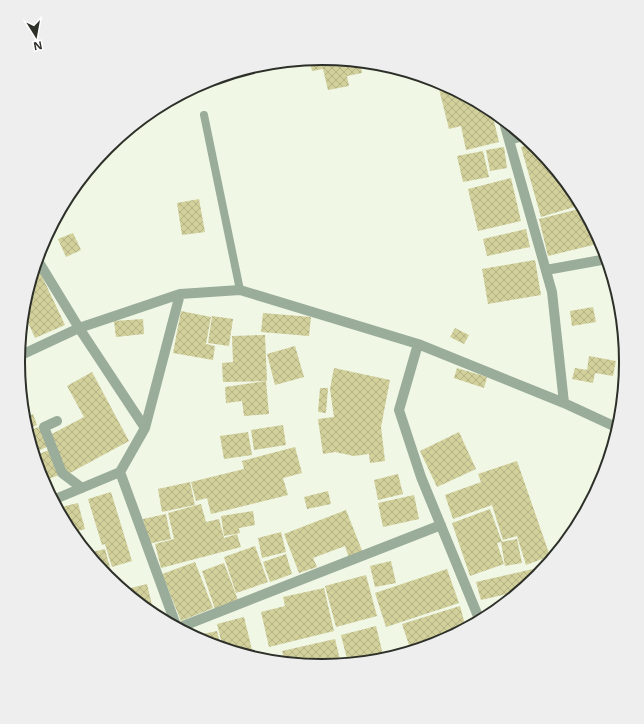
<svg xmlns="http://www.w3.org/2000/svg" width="644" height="724" font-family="'Open Sans',sans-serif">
  <defs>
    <pattern id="building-cross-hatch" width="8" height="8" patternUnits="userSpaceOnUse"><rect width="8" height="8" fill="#d2d09b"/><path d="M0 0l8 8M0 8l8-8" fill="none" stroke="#b5b386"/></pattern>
  </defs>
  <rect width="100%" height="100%" fill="#f0f7e5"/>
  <path fill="url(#building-cross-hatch)" d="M322,58L360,62L362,73L347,76L349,86L328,90L323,69L312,71L309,59Z
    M448,87L491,109L499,142L466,150L461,126L449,129L439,89Z
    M533,144L575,193L581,205L541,217L521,147Z
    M504,147L507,168L490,171L486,150Z
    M483,151L489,177L463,182L457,156Z
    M511,178L521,221L478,231L468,189Z
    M199,199L205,232L182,235L177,203Z
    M583,208L601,243L548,256L539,219Z
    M526,229L530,247L487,256L483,239Z
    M73,233L81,250L66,257L58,239Z
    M535,260L541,295L488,304L482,269Z
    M39,270L65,325L35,338L23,311L33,273Z
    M593,307L596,322L572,326L570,311Z
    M181,311L211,317L206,344L215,346L213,360L173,353Z
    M263,313L311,317L309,336L261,332Z
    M212,316L233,319L229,346L208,343Z
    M143,319L144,334L116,337L114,321Z
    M455,328L469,335L464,344L450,337Z
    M265,335L267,381L223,382L222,363L233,362L232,336Z
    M295,346L304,377L275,385L267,354Z
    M589,356L616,361L613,376L595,373L593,383L572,379L575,368L587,370Z
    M334,368L390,380L381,427L385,461L370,463L369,454L354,456L335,452L323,454L318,419L334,417L330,389Z
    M457,368L487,377L484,388L454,378Z
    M92,372L129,441L68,474L48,436L84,417L67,386Z
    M266,381L269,414L244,416L242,401L226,403L225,387Z
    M320,388H328L326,413L318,412Z
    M21,392L30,408L23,411Z
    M33,414L37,425L26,429L23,418Z
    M283,425L286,445L254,450L251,430Z
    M41,426L49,446L33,453L27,432Z
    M248,432L252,455L224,459L220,436Z
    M459,432L476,469L437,487L420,451Z
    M295,447L302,473L283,478L288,495L211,514L207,498L196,501L191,482L244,469L242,461Z
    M49,450L59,475L43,481L34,456Z
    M517,461L550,556L526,565L517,536L503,540L492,505L453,519L445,495L481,482L478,474Z
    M398,474L403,494L378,500L374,480Z
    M190,482L195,505L162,512L158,489Z
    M328,491L331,504L307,509L304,497Z
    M111,492L132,561L112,567L105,544L102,545L88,499Z
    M414,495L419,519L383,527L378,503Z
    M78,503L85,529L71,533L57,508Z
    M201,504L206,522L219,519L224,538L237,534L241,547L161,568L155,544L174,539L168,513Z
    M490,509L502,542L497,543L504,564L470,576L452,523Z
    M346,510L363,553L349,558L345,546L313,558L317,567L299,573L284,534Z
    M253,511L255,525L239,528L240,533L224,536L221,516Z
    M166,514L171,539L148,544L143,519Z
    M281,532L286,552L262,558L258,538Z
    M517,539L522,563L505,566L501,542Z
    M255,546L268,582L236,593L224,557Z
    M105,549L111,571L104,573L88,553Z
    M286,554L292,574L270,582L263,562Z
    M391,561L396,583L375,587L370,566Z
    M195,562L213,608L181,621L162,574Z
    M224,563L238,600L215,609L202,571Z
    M546,566L537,577L520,591L481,600L476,582Z
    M447,569L459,603L386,627L375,593Z
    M366,575L377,616L336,627L325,586Z
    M147,584L152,605L144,607L123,590Z
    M324,588L334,631L269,647L261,612L285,606L283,597Z
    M460,606L466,628L438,643L411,651L402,624Z
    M244,617L254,658L223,648L217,624Z
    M376,626L384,659L348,663L341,635Z
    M217,631L221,647L199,639L198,635Z
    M335,639L341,664L322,666L285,662L282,651Z"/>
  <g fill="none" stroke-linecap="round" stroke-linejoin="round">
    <path stroke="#9aac9a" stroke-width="8" d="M204,115L240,290"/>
    <path stroke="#9aac9a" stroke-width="10" d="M277,62L278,63
      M503,119L552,292L564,403
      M509,140L523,136
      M37,259L79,328L145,428
      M546,270L607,259
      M418,344L399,410L421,477L480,621
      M19,356L79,328L180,294
      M57,421L44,427L62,473L82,488
      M120,472L177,628
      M53,500L120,472L145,428L180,294L240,290L418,344L564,403L618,428
      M178,628L441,525"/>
  </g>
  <path d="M0 0H644V724H0ZM25 362a297 297 0 1 1 594 0a297 297 0 1 1-594 0Z" fill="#eee" fill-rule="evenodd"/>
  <path fill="none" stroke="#2d3029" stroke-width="2" d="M25 362a297 297 0 1 1 594 0a297 297 0 1 1-594 0Z"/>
  <g transform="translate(36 36) rotate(169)" stroke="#ffffff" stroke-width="3" paint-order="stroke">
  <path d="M0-3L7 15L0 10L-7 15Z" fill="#2d3029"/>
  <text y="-6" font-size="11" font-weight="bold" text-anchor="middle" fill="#2d3029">N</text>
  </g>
</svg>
